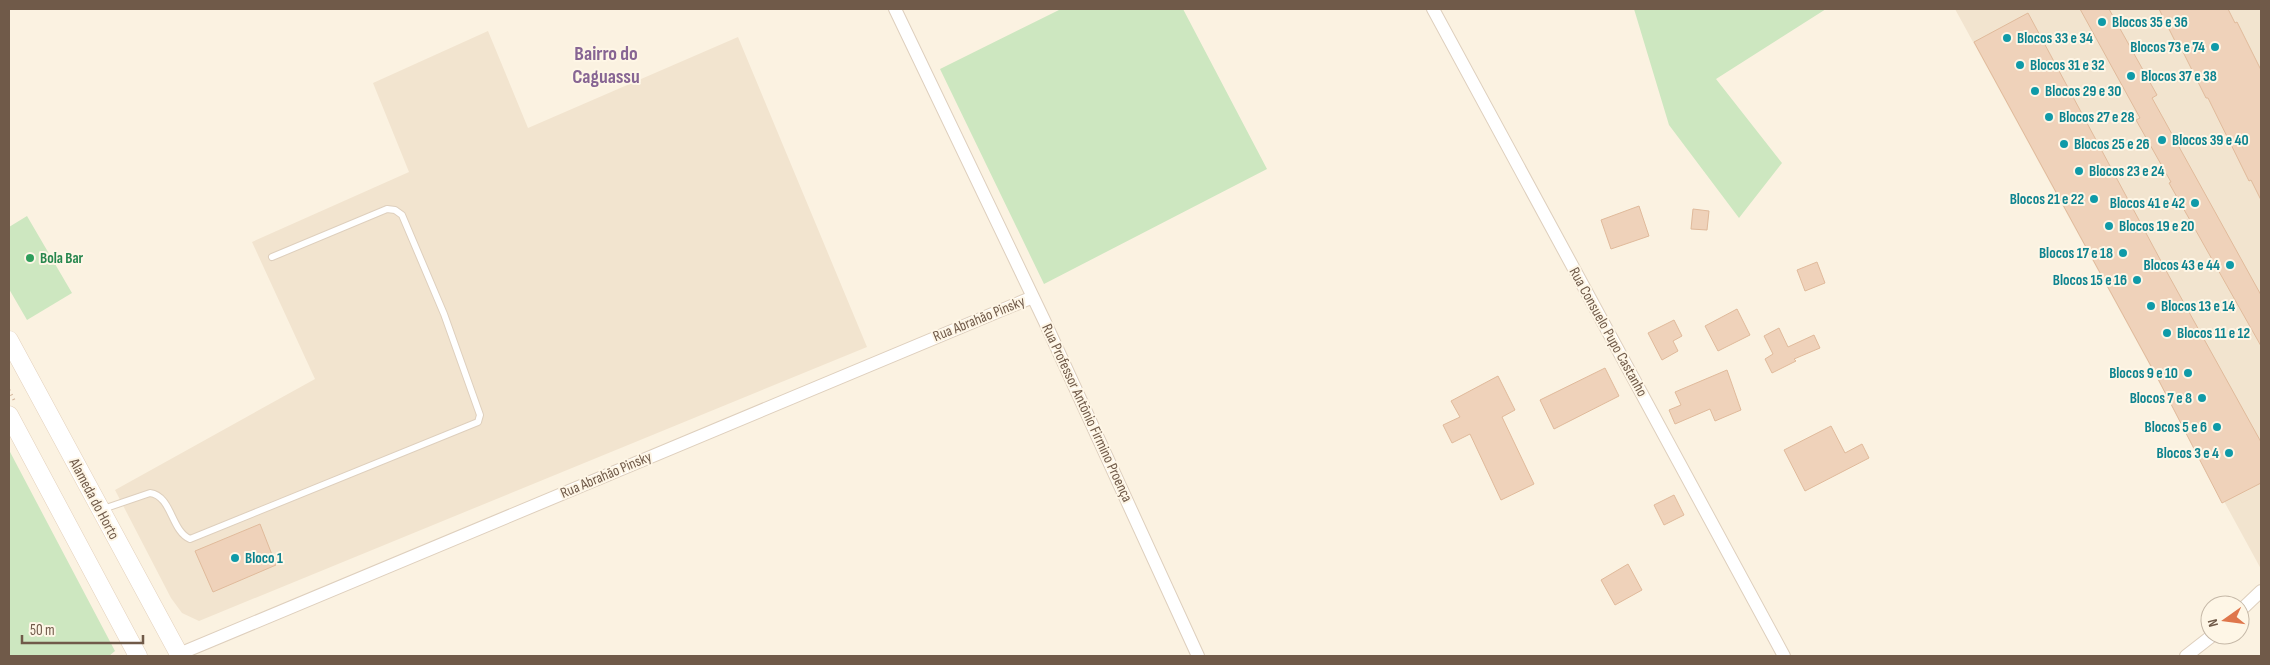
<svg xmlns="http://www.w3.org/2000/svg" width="2270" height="665" font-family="'Sofia Sans Condensed',sans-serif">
  <rect width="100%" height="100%" fill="#fbf2e1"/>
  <path fill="#f2e4cf" d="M1955,9H2261V569Z
    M488,31L528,128L738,37L867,347L199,621L182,613L171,598L115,490L315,379L252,242L409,172L373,83Z"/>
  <path fill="#cde7c0" d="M1061,9H1183L1267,169L1044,284L940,69Z
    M1634,9H1826L1716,79L1782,163L1739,218L1669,125Z
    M27,216L72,293L27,320L9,289V227Z
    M9,450L115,651L109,656H9Z"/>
  <path fill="#efd2ba" stroke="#e0ba9b" d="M2080,9H2109L2157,95L2152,98L2261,295V346L2169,183L2171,182L2136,120L2140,118Z
    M2159,9H2228L2235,23L2237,22L2261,70V200L2251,180L2249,181L2208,98H2206L2179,44L2177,45Z
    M2028,13L2169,276L2261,442V483L2222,503L2157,377L1974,42Z
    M1639,206L1649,236L1611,249L1601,220Z
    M1693,209L1709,211L1707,230L1691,229Z
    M1817,262L1825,283L1805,291L1797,270Z
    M1737,309L1750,335L1718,351L1705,326Z
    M1674,320L1682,336L1673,341L1678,351L1662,360L1648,333Z
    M1779,328L1788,347L1814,335L1820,348L1794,359L1796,361L1772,373L1765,359L1773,354L1764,336Z
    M1605,368L1619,396L1554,429L1540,400Z
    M1727,370L1741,410L1715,421L1710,409L1675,424L1669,410L1681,405L1675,392Z
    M1498,376L1515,410L1502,417L1534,484L1501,500L1470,434L1452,443L1443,425L1460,417L1451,401Z
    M1831,426L1845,453L1862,444L1869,458L1805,491L1784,450Z
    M1674,495L1684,515L1664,525L1654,505Z
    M260,524L276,565L213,592L195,551Z
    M1628,564L1642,590L1615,605L1601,580Z"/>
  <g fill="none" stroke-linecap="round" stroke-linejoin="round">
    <defs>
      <path id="lane" d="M103,509L150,493C172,496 171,531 190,539L478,422L480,415L444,314L402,215L395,210L387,209L272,257"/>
      <path id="street" d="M895,9L1044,320L1198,656
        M1433,9L1784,656
        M2240,611L2261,591
        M179,654L1033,297
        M2186,656L2213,635"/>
      <path id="secondary" d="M9,340L180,656
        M9,415L138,656"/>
    </defs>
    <use href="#lane" stroke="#decfbd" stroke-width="8"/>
    <use href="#street" stroke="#decfbd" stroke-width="14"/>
    <use href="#secondary" stroke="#e3d0bb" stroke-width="19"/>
    <path stroke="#d3b69d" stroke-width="3" stroke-dasharray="1 4" stroke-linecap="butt" d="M9,390L14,400"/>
    <use href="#lane" stroke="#fff" stroke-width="6"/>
    <use href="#street" stroke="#fff" stroke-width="12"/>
    <use href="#secondary" stroke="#fff" stroke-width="18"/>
  </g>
  <g fill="#0f9aa8" stroke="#fef6e6" stroke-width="2">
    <circle cx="2102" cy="22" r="5"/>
    <circle cx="2007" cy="38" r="5"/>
    <circle cx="2215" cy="47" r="5"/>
    <circle cx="2020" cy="65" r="5"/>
    <circle cx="2131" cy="76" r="5"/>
    <circle cx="2035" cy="91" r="5"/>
    <circle cx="2049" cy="117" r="5"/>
    <circle cx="2162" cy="140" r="5"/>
    <circle cx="2064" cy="144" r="5"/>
    <circle cx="2079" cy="171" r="5"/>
    <circle cx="2094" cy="199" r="5"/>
    <circle cx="2195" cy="203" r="5"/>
    <circle cx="2109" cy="226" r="5"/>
    <circle cx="2123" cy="253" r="5"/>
    <circle cx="2230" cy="265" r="5"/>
    <circle cx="2137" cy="280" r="5"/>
    <circle cx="2151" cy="306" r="5"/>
    <circle cx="2167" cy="333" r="5"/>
    <circle cx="2188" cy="373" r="5"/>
    <circle cx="2202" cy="398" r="5"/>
    <circle cx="2217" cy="427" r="5"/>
    <circle cx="2229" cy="453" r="5"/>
    <circle cx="235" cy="558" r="5"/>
  </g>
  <circle fill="#2e9e5b" stroke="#fef6e6" stroke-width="2" cx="30" cy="258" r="5"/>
  <g text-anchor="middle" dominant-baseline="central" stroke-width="4" stroke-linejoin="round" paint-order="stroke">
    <g font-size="15" font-weight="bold" fill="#0d838f" stroke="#fef6e6" text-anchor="start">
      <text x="2112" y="22">Blocos 35 e 36</text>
      <text x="2017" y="38">Blocos 33 e 34</text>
      <text x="2205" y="47" text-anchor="end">Blocos 73 e 74</text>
      <text x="2030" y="65">Blocos 31 e 32</text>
      <text x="2141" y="76">Blocos 37 e 38</text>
      <text x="2045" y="91">Blocos 29 e 30</text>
      <text x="2059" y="117">Blocos 27 e 28</text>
      <text x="2172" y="140">Blocos 39 e 40</text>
      <text x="2074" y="144">Blocos 25 e 26</text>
      <text x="2089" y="171">Blocos 23 e 24</text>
      <text x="2084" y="199" text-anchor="end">Blocos 21 e 22</text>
      <text x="2185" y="203" text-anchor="end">Blocos 41 e 42</text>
      <text x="2119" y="226">Blocos 19 e 20</text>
      <text x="2113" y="253" text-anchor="end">Blocos 17 e 18</text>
      <text x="2220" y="265" text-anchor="end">Blocos 43 e 44</text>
      <text x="2127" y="280" text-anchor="end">Blocos 15 e 16</text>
      <text x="2161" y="306">Blocos 13 e 14</text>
      <text x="2177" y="333">Blocos 11 e 12</text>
      <text x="2178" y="373" text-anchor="end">Blocos 9 e 10</text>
      <text x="2192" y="398" text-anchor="end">Blocos 7 e 8</text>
      <text x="2207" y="427" text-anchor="end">Blocos 5 e 6</text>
      <text x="2219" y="453" text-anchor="end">Blocos 3 e 4</text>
      <text x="245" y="558">Bloco 1</text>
    </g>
    <g font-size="15" font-weight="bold" fill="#27864d" stroke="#fef6e6" text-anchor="start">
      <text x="40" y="258">Bola Bar</text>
    </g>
    <g font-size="15" fill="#705a49" stroke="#fef6e6">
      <text transform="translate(979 319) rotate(-22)">Rua Abrahão Pinsky</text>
      <text transform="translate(1608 332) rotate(61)">Rua Consuelo Pupo Castanho</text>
      <text transform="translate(1087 413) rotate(65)">Rua Professor Antônio Firmino Proença</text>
      <text transform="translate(606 475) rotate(-23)">Rua Abrahão Pinsky</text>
      <text transform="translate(94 499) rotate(62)">Alameda do Horto</text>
    </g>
    <g font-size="20" font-weight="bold" fill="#876593" stroke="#fef6e6">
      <text x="606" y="54">Bairro do<tspan x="606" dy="23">Caguassu</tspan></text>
    </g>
  </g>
  <rect width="2270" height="665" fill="none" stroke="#705a49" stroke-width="20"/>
  <g transform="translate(2225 620) rotate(256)"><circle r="24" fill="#fef6e6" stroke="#c5b8a7"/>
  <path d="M0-4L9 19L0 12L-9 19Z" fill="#df764b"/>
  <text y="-8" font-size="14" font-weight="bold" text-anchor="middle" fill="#705a49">N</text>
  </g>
  <path d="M22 635v8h121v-8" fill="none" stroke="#705a49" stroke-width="2.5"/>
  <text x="30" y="635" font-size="15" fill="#705a49" stroke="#fef6e6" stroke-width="4" paint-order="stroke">50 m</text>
</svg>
